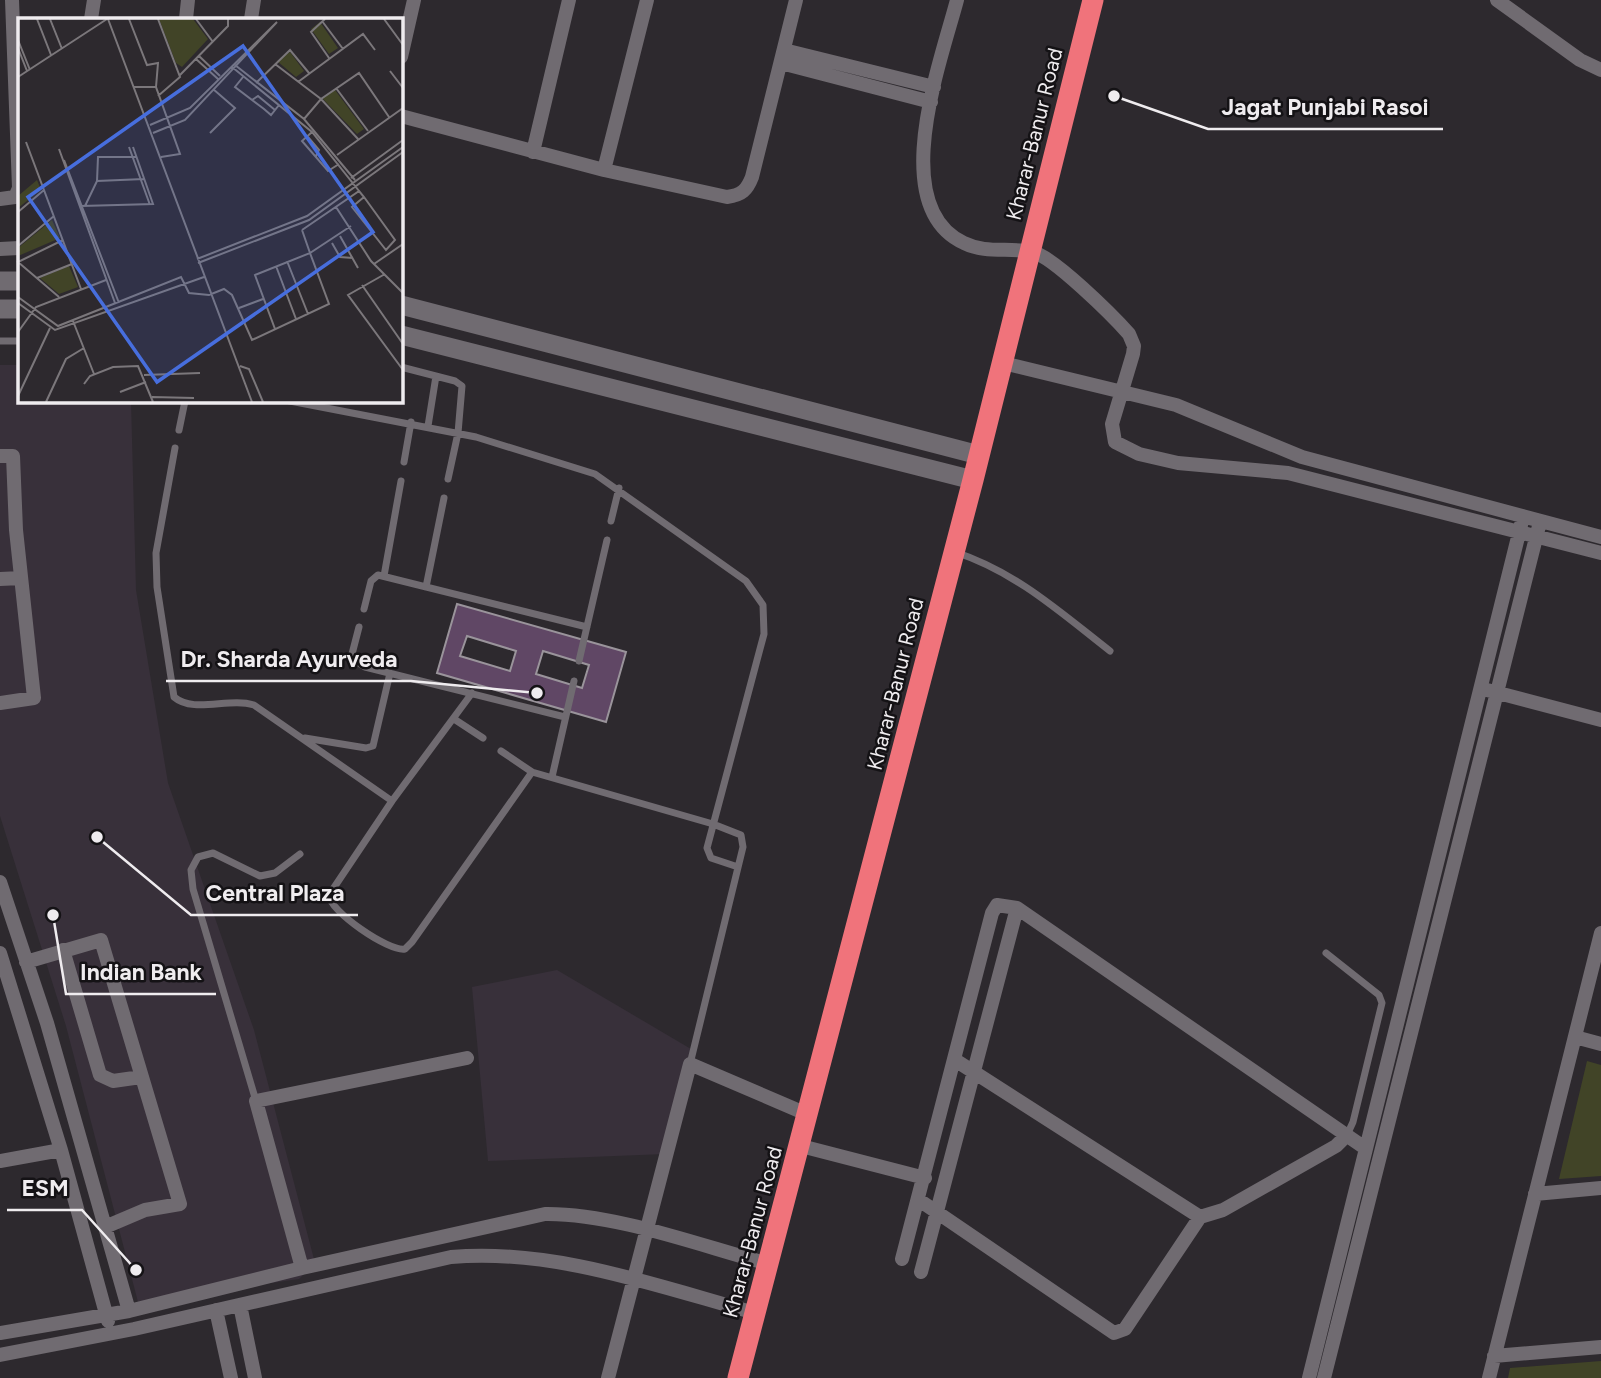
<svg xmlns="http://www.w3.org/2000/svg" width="1601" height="1378" font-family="Figtree,sans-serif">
  <rect width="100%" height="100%" fill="#2d292e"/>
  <path fill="#38303a" d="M0,365H19V401H131L136,590L168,783L254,1030L315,1263L299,1279L138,1302L66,1026L0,816Z
    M557,970L691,1049L665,1154L488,1161L472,987Z"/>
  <path fill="#414427" d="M1587,1061L1601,1065V1176L1559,1179Z
    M1601,1361V1378H1508L1510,1368Z"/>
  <path fill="#604765" stroke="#9a949b" stroke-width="2" fill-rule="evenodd" d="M457,604L626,652L606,722L437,673ZM467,636L516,651L510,671L460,656ZM543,651L589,665L582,688L536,674Z"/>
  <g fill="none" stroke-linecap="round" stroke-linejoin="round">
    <path stroke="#706b71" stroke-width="7" d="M0,341H19
      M401,367L455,381L462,386L458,433L448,479
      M290,401L476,437L595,474L746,581L763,605L764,634L707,848L711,858L738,867
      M428,426L436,376
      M179,430L185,401
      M175,448L156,553L157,587L174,697C194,714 229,697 254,705L392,801L329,895C329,911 389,952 405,949L412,942L532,772L713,824L741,835L743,847L690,1064
      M404,462L411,422
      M611,521L619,488
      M955,552C1016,572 1060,612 1110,651
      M384,576L401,481
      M426,587L444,498
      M364,609L371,581L378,575L587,627
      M359,627L352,654L354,660L365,667L565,717
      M579,661L607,540
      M454,719L483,738
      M305,738L366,748L373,746L390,673
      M501,751L532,772
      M552,777L574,681
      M392,801L472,693
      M1326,953L1379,995L1382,1003L1353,1122L1347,1135
      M256,1101L193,889L191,870L198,857L213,853L260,876L275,873L300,854"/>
    <path stroke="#706b71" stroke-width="14" d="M957,0C941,61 886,207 964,243C986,254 1009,247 1032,252C1052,255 1114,317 1129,334L1134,346L1133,354L1112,424L1115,442L1139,454L1178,463L1288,473L1601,553
      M1497,0L1580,60L1601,70
      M91,19L94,0
      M186,19L188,0
      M251,19L254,0
      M784,50L934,87
      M401,57L414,0
      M781,63L931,102
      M401,116L604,170L727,197C742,195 747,190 752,177L796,0
      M533,152L569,0
      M604,170L647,0
      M0,199L15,197L19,188L12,0
      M0,249L19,248
      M1003,363L1176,405L1302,457L1601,537
      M0,456H13L16,530L34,698L0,703
      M0,579L21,578
      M1487,690L1601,720
      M0,882L47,1023L129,1311
      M63,950L100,1075L113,1081L141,1077
      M0,953L61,1150L108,1321
      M26,962L101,940L180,1204L145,1210L105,1227
      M1575,1037L1601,1044
      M955,1060L1200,1217L1223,1210L1336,1146L1347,1135
      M801,1146L925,1178
      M0,1161L61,1150
      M1535,1194L1601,1188
      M919,1200L1114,1333L1125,1329L1200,1217
      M902,1259L992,913L997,905L1017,908L1365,1148
      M302,1268L256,1101L467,1058
      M921,1272L1017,908
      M240,1305L255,1378
      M216,1310L231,1378
      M0,1333L129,1311L302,1268L545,1214C614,1213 701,1246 769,1264
      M0,1355L134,1329L451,1257C553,1248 657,1286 755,1313
      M1494,1356L1601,1347
      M608,1378L690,1064L809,1115
      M1309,1378L1523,517
      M1324,1378L1540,522
      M1489,1378L1601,933"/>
    <path stroke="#706b71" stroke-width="19" d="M0,281H19
      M401,305L979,455
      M0,309H19
      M401,335L973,480"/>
    <path stroke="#f0737b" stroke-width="21" d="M738,1378L973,480L1093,0"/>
  </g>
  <g text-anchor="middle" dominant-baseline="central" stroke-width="5" stroke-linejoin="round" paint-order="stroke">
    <g font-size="21" fill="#efecef" stroke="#141215">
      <text transform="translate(1034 134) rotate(-76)">Kharar-Banur Road</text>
      <text transform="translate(895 684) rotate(-76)">Kharar-Banur Road</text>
      <text transform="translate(752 1232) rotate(-75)">Kharar-Banur Road</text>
    </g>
  </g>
  <g transform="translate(18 18)">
    <rect width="385" height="385" fill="#2d292e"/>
    <path d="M141,1H175L190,21L164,49L158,45ZM302,4L320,30L311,36L293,11ZM272,34L286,53L278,59L259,43ZM317,72L346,111L339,116L304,80ZM19,162L23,172L0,190V178ZM34,202L42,220L0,238V230ZM51,248L60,269L41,276L22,260Z" fill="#414427"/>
    <path fill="none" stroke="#7b777b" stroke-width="2" d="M19,1L33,37M32,1L44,31M90,1L234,384M111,1L129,47L140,45L138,69L162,136L143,139M140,1L162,59L140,78M178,1L195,24M307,1L293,14L311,40M366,1L385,27M304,3L325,31M0,22L12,52M0,30L9,53M181,38L202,58M178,41L200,61M257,46L303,81L340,121M217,47L286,101L337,162M214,49L294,114L341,173L284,212M372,53L385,70M162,57L210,8V1M0,59L89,1M225,59L217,69L246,91L253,97L261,87M280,64L345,16L357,32M238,65L272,32L291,55M115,69H138M318,70L350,113M234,82L240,78L257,92M286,101L303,81L341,55L371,99M132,107L172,90L259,4L167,102L135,115M294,114L284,123L310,153L321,146M192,115L217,90L195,71M290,119L301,132L298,138M8,124L63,271M111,129L132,187M41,131L97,285M319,137L385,90M46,142L101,285M333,160L385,122M79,163L80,139H118M341,173L346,179L377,222L368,232L334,189L346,179M63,188L135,186L115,129M67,188L79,163L126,161M318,189L353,243L385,275M0,194L26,172M284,212L292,235L333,208M322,218L340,250M314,225L322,239L335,240M0,228L36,198M179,241L289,198L385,129M269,243L290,296M180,245L291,202L385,134M356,246L385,226M258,248L278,301M367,256L330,277L385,352M19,260L54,246M344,267L385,326M0,279L40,308L163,259L171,275L191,277L206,271L214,277L234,322L311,286L292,235L237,257L257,311M41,279L0,244L45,222M0,285L37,312L186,259M221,290L245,281M55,303L76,356M0,314L18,289L88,262M222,348L231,351L245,384M126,357L182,355M66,366L72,358L95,349L120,348L135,384M102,374L128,364M0,378L32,310M134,379L176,380M28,384L48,341L66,330"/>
    <path fill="#476edd" fill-opacity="0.15" stroke="#476edd" stroke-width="3.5" d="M225,28L355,214L139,364L10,179Z"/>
    <rect width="385" height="385" fill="none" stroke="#efecef" stroke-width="3.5"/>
  </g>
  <path fill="none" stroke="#efecef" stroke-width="2.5" d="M1114 96L1208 129H1443M537 693L411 681H166M97 837L191 915H358M53 915L66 994H216M136 1270L82 1210H7"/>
  <g fill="#efecef" stroke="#141215" stroke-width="2.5">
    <circle cx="1114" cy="96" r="7"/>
    <circle cx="537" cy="693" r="7"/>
    <circle cx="97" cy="837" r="7"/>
    <circle cx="53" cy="915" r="7"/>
    <circle cx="136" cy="1270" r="7"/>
  </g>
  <g font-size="23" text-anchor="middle" font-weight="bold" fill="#efecef" stroke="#141215" stroke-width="5" stroke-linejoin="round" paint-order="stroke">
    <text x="1325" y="115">Jagat Punjabi Rasoi</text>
    <text x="289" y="667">Dr. Sharda Ayurveda</text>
    <text x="275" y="901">Central Plaza</text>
    <text x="141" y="980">Indian Bank</text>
    <text x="45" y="1196">ESM</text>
  </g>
</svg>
